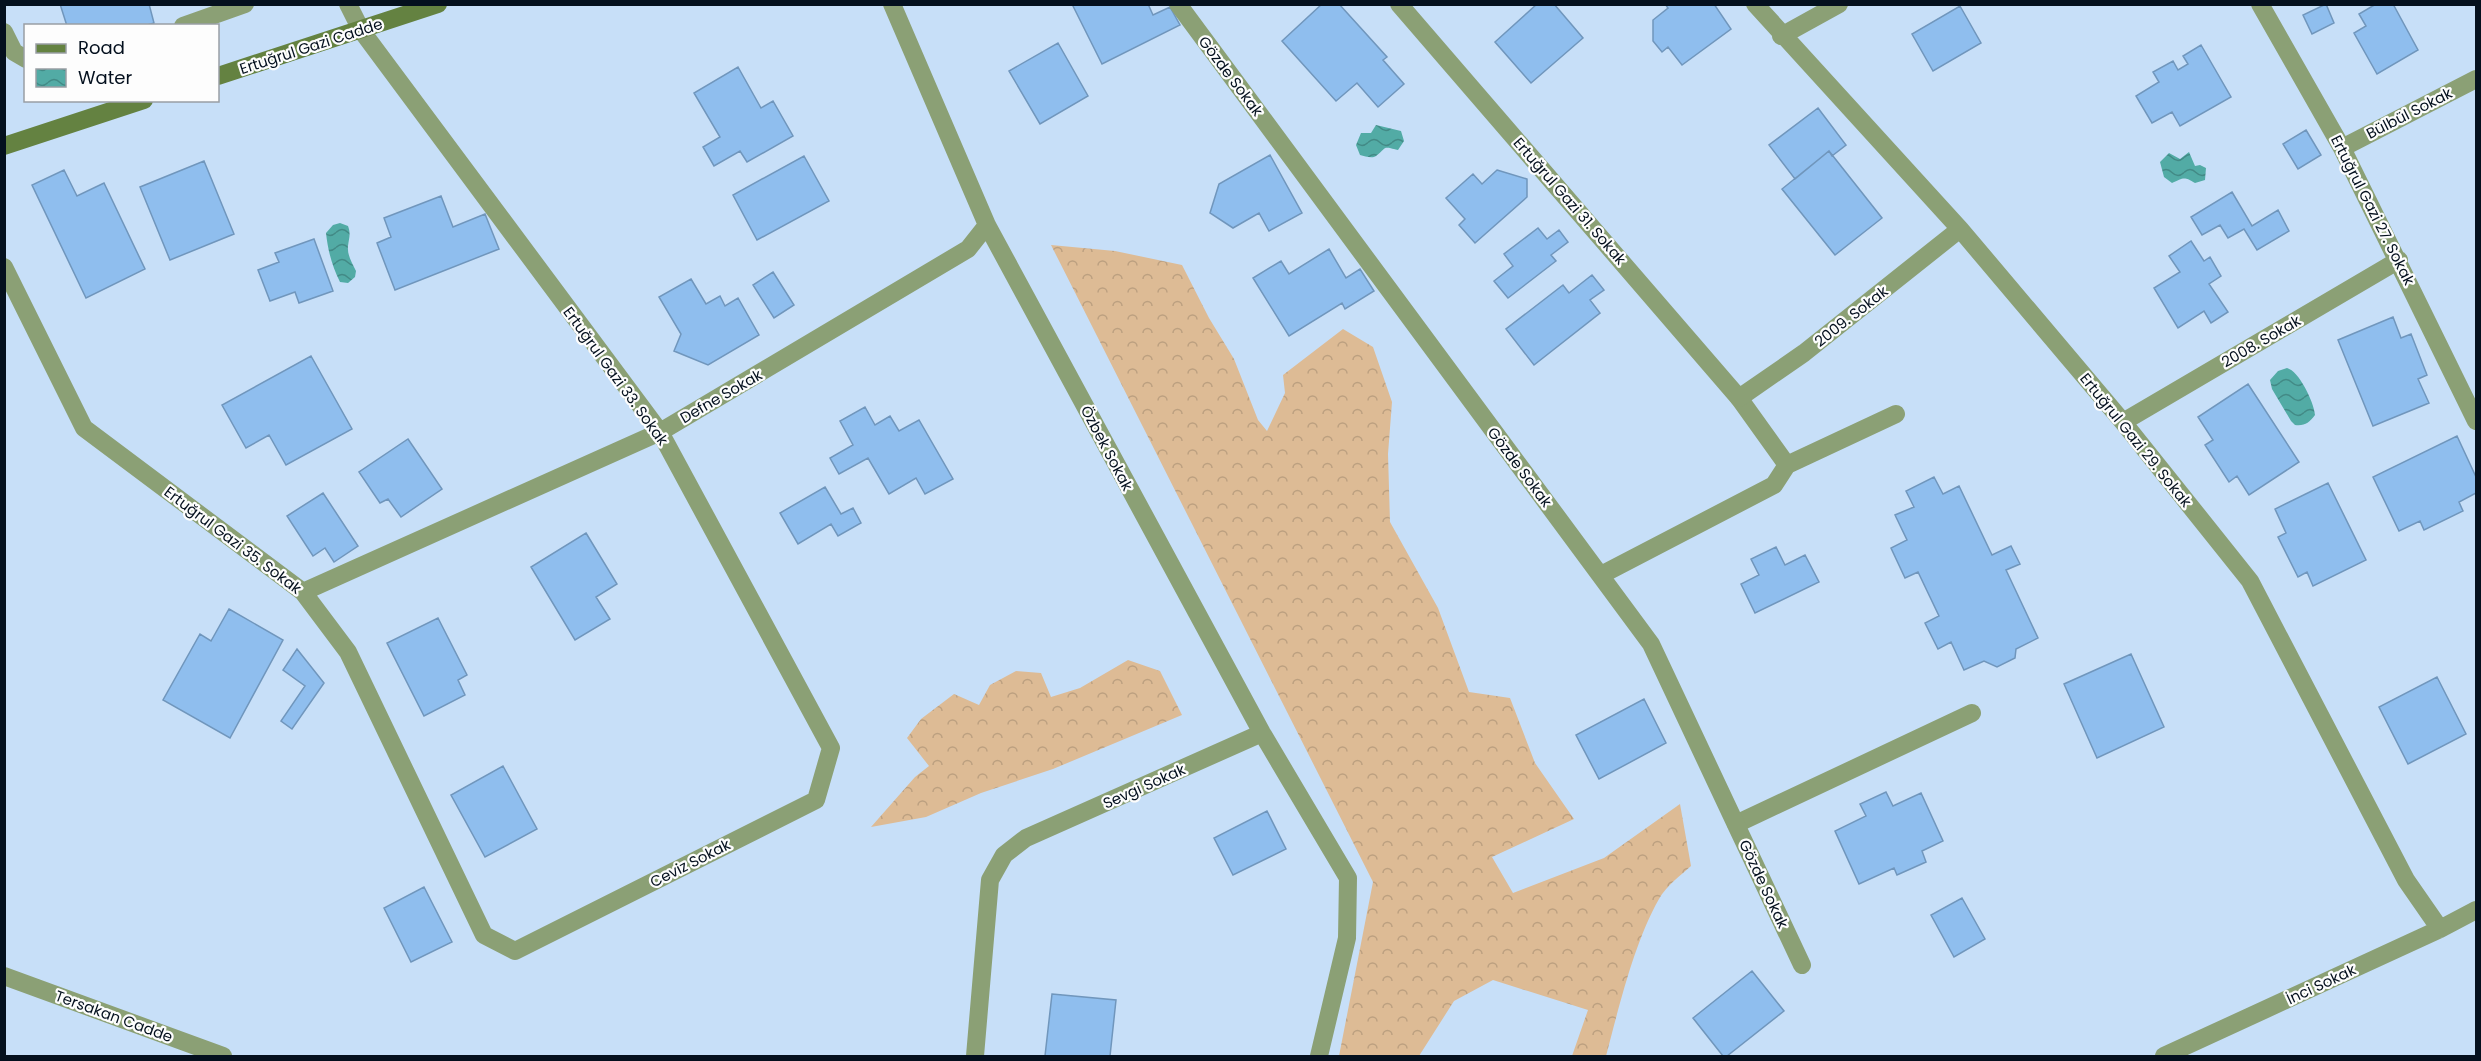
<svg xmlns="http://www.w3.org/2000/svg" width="2481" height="1061" font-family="Poppins,sans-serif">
  <defs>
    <pattern id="forest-crowns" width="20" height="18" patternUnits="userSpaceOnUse" patternTransform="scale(1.5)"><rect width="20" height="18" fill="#ddbb95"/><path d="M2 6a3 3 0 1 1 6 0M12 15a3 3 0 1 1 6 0" fill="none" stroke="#bca080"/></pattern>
    <pattern id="water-waves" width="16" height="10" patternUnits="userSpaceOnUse" patternTransform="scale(1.5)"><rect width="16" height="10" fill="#52aba5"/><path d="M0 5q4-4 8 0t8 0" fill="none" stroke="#428a86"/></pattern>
  </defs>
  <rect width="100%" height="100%" fill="#c7dff8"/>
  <path fill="url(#forest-crowns)" d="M1051,245L1115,251L1182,265L1209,318L1234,359L1258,420L1267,431L1285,393L1283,375L1343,329L1373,347L1392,402L1388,454L1390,522L1438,608L1469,692L1510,698L1535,763L1574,819L1492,857L1513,893L1604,858L1680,804L1691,866C1681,875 1666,886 1659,899C1634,943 1619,1007 1606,1056H1572L1588,1010L1493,980L1454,1001L1419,1056H1339L1373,882Z
    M1128,660L1160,671L1182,715L1053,769L981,793L926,817L871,827L915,777L929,766L907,738L921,719L954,694L979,705L990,685L1016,671L1041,673L1051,697L1080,688Z"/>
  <path fill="url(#water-waves)" d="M1376,125L1401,131L1404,141L1398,150C1381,146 1388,147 1376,156C1372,159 1365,156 1360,155L1356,145L1361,133H1371Z
    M2189,152L2195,166L2200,165L2206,168L2205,180L2195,183C2184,176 2183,178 2172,183L2164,177L2160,162L2169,153L2180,159Z
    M340,223L348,226C351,234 349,238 348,246C347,255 352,263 356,271L355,277L348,283L340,282C332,266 328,251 326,233L333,225Z
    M2287,368C2299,371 2314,402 2315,415C2309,423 2305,426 2295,425L2291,421L2272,389L2270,380L2278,371Z"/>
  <path fill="#8fbeee" stroke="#7096bc" stroke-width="1.5" d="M60,4H149L154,23L144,26H67Z
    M1072,4H1148L1153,15L1170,7L1180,25L1102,64Z
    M1322,4H1339L1387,57L1383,60L1404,84L1378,107L1357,83L1336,101L1282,41Z
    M1537,4H1554L1583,38L1531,83L1495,42Z
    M1665,4H1714L1731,29L1682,65L1668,47L1662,52L1653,41V20L1668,8Z
    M2326,4L2334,23L2312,34L2303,15Z
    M2376,4H2393L2418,50L2377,74L2354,33L2366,26L2359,14Z
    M1960,6L1981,43L1933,71L1912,34Z
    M1058,43L1088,96L1040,124L1009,71Z
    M2201,45L2231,97L2180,126L2172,112L2152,123L2136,96L2159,82L2153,72L2173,61L2178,70L2188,64L2183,56Z
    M738,67L761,108L773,101L793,136L747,162L740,151L714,166L703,147L720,137L694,93Z
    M1818,108L1846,145L1832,156L1829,151L1795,179L1769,145Z
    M2306,130L2321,155L2298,169L2283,144Z
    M1829,151L1882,218L1835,255L1782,189Z
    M1270,155L1302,213L1269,231L1259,213L1233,228L1210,213L1219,184Z
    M804,156L829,201L757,240L733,195Z
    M204,161L234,234L170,260L140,187Z
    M64,170L77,196L104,183L145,269L86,298L32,185Z
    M1497,170L1527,179V197L1475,243L1459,225L1465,219L1446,198L1473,174L1482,184Z
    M2232,192L2252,226L2278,210L2289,231L2257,250L2244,229L2228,238L2220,225L2202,235L2191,217Z
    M441,196L453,227L485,214L499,249L395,290L377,243L391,237L384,218Z
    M1538,228L1547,239L1559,230L1568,242L1551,255L1556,261L1508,298L1494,281L1513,266L1504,254Z
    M314,239L333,291L299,303L295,292L270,301L258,270L279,262L275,253Z
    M2191,241L2204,261L2210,257L2221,276L2209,284L2228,312L2211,323L2204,311L2178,328L2154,288L2180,272L2169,256Z
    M1329,249L1346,278L1360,269L1374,291L1345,309L1342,303L1289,336L1253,278L1281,261L1289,274Z
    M773,272L794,305L774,318L753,285Z
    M1592,275L1604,290L1590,300L1600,313L1534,365L1506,329L1563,285L1569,293Z
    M691,279L706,304L720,296L725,306L738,298L759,335L708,365L674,351L681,334L659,297Z
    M2393,317L2401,338L2411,334L2427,375L2418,379L2429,403L2373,426L2338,340Z
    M311,356L352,429L286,465L269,435L246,448L222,405Z
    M2248,384L2299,462L2249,495L2237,476L2229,482L2205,445L2213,440L2198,417Z
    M865,407L875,425L890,416L899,431L919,420L953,479L925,494L916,478L889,494L868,458L839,474L830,458L853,445L840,421Z
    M2457,436L2476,477V493L2459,502L2463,511L2424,530L2420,521L2399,531L2373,477Z
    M408,439L442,489L401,517L388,499L380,503L359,472Z
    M1934,477L1943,494L1959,486L1992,555L2011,546L2020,564L2006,570L2038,638L2016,649L2015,658L1997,667L1984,661L1964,670L1951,642L1938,649L1925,623L1939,616L1918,572L1905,578L1891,548L1907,540L1895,515L1914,507L1906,491Z
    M2328,483L2366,560L2313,586L2307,572L2298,577L2278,537L2286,533L2275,509Z
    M825,487L841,514L853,508L861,523L838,536L831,524L798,544L780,513Z
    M323,493L358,546L334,562L325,548L313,556L287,516Z
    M586,533L617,584L596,597L610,619L575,640L531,567Z
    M1776,547L1785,565L1805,555L1819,582L1755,613L1741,584L1759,575L1751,559Z
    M229,609L283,640L230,738L163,700L200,634L211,641Z
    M438,618L467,675L458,680L465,695L424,716L387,643Z
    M297,649L324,683L292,729L281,721L305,686L283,670Z
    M2131,654L2164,727L2097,758L2064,684Z
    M2437,677L2466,734L2408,764L2379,707Z
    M1644,699L1666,743L1599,779L1576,735Z
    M503,766L537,829L485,857L451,795Z
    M1886,792L1893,806L1921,793L1943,841L1922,851L1926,862L1897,875L1894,868L1859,884L1835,831L1866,816L1860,804Z
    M1267,811L1286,849L1233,875L1214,838Z
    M424,887L452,942L411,962L384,908Z
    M1962,898L1985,939L1954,957L1931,915Z
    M1752,971L1784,1011L1727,1056H1723L1693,1018Z
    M1052,994L1116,1000L1110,1056H1045Z"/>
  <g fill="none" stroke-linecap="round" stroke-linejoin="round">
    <path stroke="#8ba075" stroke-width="18" d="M183,26L245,4
      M4,32L14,52L26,59
      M1787,465L1896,414
      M1601,575L1774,485L1787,465L1739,398
      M1736,824L1972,713"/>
    <path stroke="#8ba075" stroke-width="18" d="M892,4L987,225L1262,733L1348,878L1347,938L1319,1056
      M1178,4L1651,644L1802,965
      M1399,4L1739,398L1804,353L1960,229
      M1755,4L1960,229L2123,422L2250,581L2406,880L2440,929
      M2260,4L2342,148L2476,421
      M1781,36L1839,4
      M2342,148L2476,79
      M4,267L84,428L303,592L348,652L484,935L515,951L816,800L831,748L660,432L361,30L348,4
      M2123,422L2399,260
      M303,592L660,432L968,249L987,225
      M4,976L223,1056
      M975,1056L990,880L1004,855L1026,838L1262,733
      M2164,1056L2440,929L2476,910"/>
    <path stroke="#648241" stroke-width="18" d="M218,76L438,4
      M4,146L144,100"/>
  </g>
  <g text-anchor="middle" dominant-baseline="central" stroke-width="4.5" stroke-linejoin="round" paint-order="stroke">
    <g font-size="15" fill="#04101e" stroke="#fdfdfd">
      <text transform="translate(311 46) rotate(-18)">Ertuğrul Gazi Cadde</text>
      <text transform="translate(1231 76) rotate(53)">Gözde Sokak</text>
      <text transform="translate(2409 113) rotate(-27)">Bülbül Sokak</text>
      <text transform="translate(1570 201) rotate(49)">Ertuğrul Gazi 31. Sokak</text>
      <text transform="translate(2373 210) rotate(63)">Ertuğrul Gazi 27. Sokak</text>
      <text transform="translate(1851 316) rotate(-38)">2009. Sokak</text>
      <text transform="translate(2261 341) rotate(-30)">2008. Sokak</text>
      <text transform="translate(616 376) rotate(54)">Ertuğrul Gazi 33. Sokak</text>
      <text transform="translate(721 396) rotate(-30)">Defne Sokak</text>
      <text transform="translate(2136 440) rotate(51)">Ertuğrul Gazi 29. Sokak</text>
      <text transform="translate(1107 448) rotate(62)">Özbek Sokak</text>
      <text transform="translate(1520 467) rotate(53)">Gözde Sokak</text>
      <text transform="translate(233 540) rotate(37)">Ertuğrul Gazi 35. Sokak</text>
      <text transform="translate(1144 786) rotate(-24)">Sevgi Sokak</text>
      <text transform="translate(690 863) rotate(-27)">Ceviz Sokak</text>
      <text transform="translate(1764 884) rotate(65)">Gözde Sokak</text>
      <text transform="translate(2321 984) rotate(-25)">İnci Sokak</text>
      <text transform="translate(114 1016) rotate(20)">Tersakan Cadde</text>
    </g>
  </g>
  <rect width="2481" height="1061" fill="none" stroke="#04101e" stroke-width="12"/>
  <rect x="24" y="24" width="195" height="78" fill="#fdfdfd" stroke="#999ea4" stroke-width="1.5"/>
  <rect x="36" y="44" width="30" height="9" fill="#648241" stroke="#999ea4" stroke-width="1.5"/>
  <text x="78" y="54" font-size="18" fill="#04101e">Road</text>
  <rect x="36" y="69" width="30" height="18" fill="url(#water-waves)" stroke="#999ea4" stroke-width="1.5"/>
  <text x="78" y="84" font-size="18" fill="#04101e">Water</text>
</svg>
